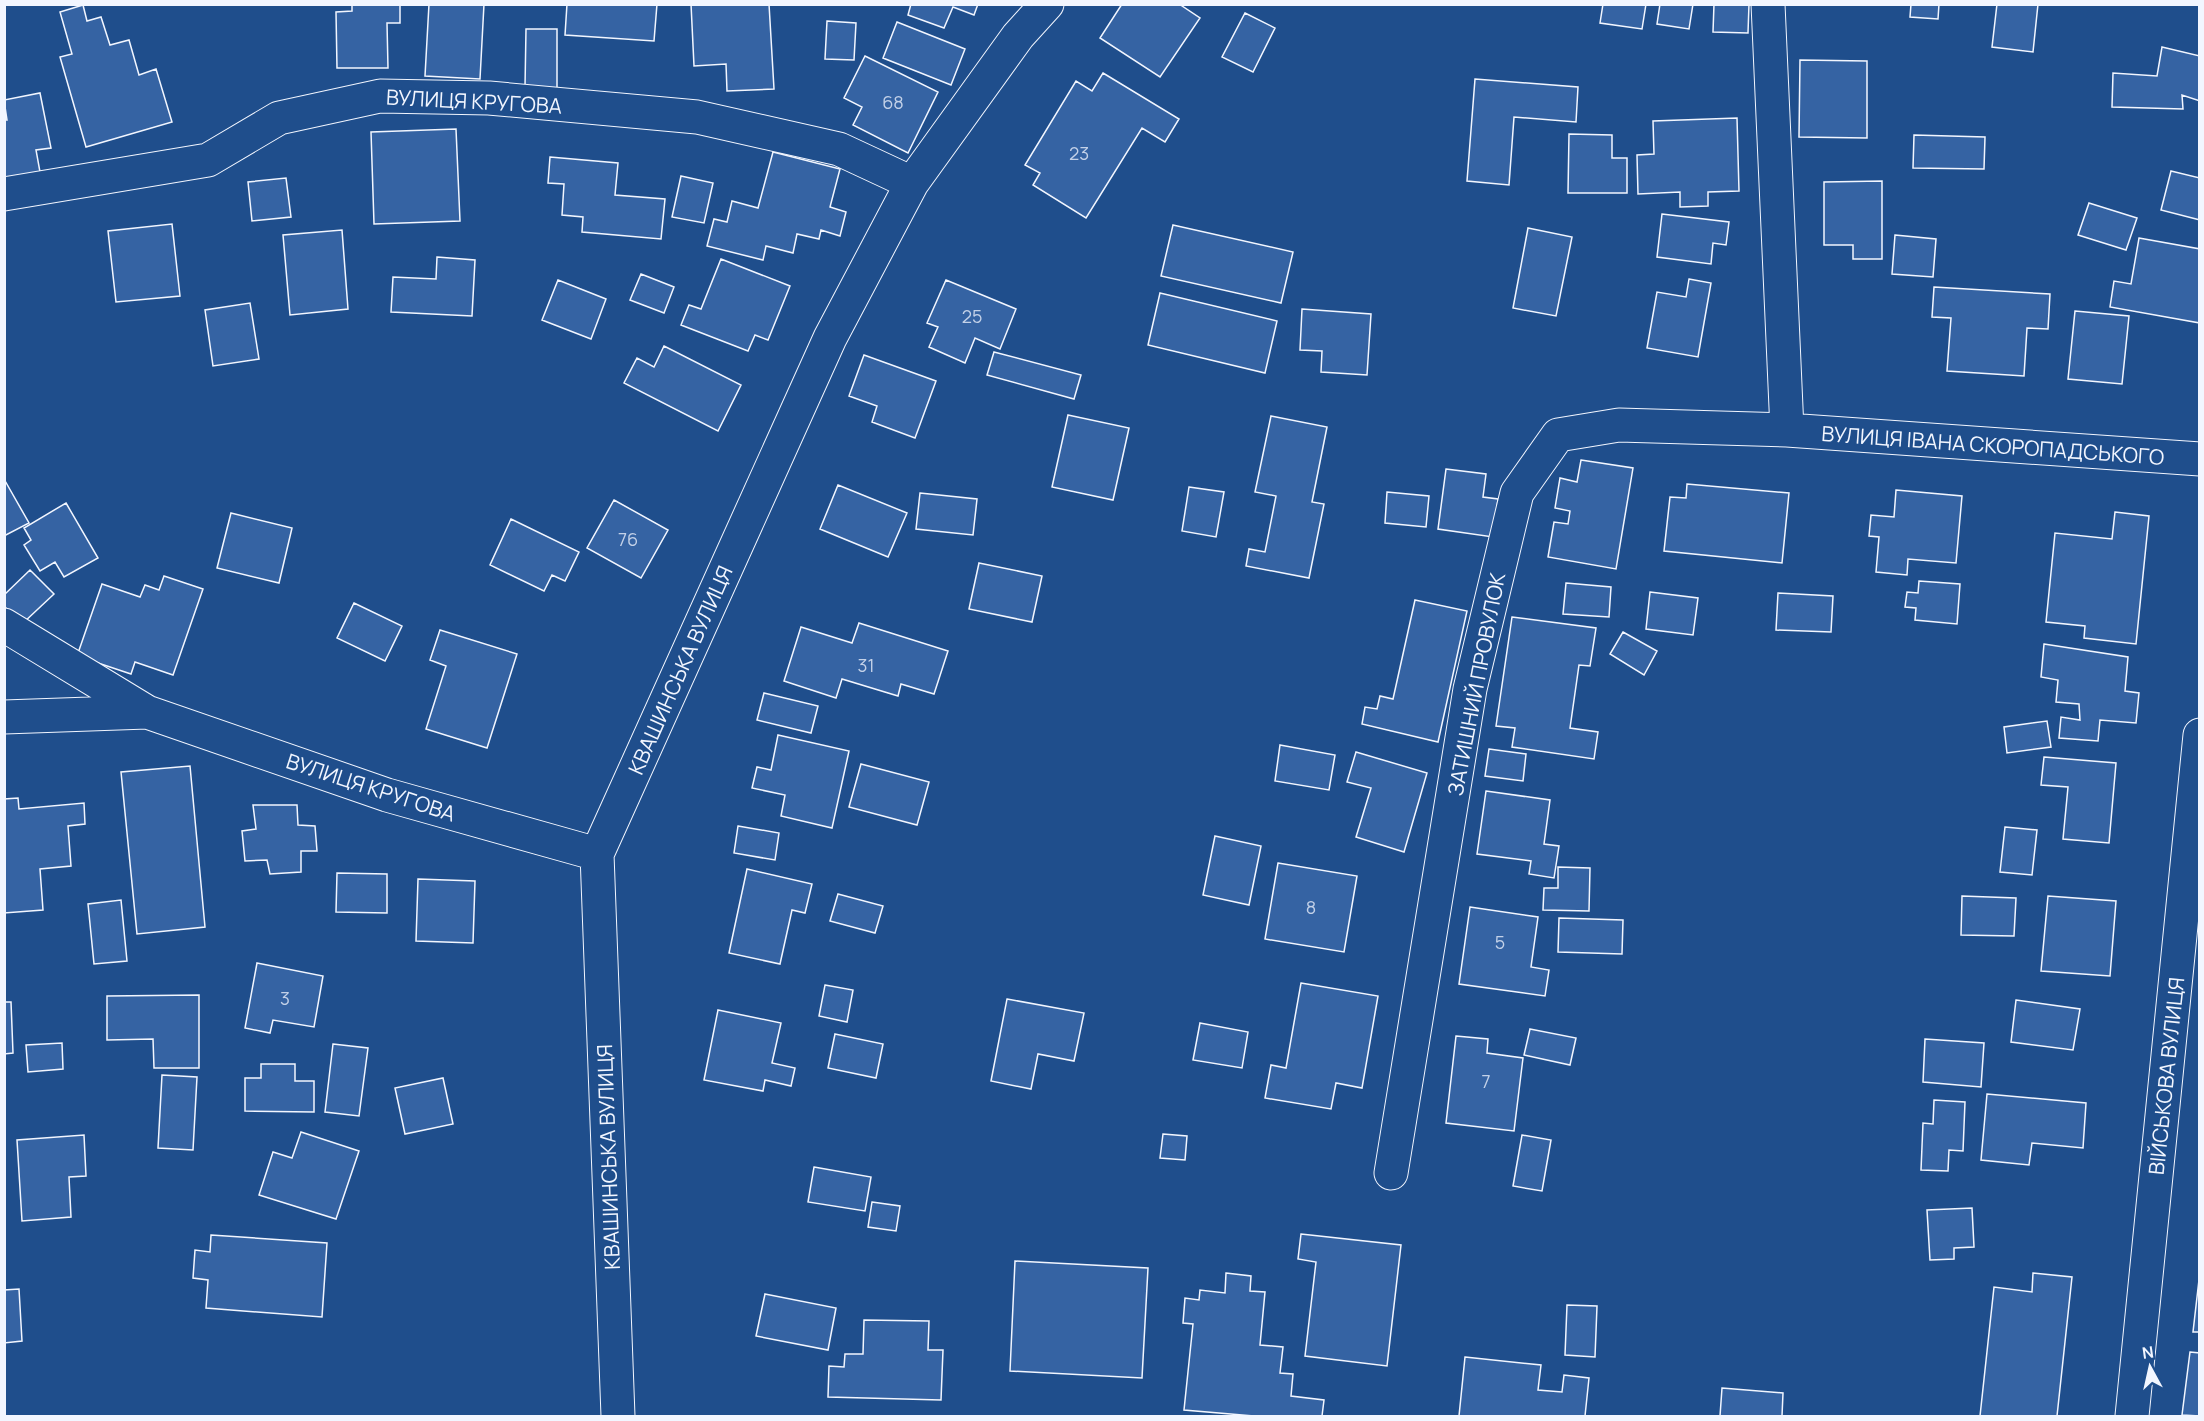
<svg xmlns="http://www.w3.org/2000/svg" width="2204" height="1421" font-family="Manrope,sans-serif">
  <rect width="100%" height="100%" fill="#1f4e8c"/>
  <path fill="#3563a3" stroke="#f2f6ff" stroke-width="1.5" d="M352,4H400V23H387L388,68H337L336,12L352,11Z
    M429,4H484L480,79L425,76Z
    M567,4H657L654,41L565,35Z
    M691,4H769L774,89L727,91L726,64L694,66Z
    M911,4H978L974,15L953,7L944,28L908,15Z
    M1122,4H1179L1200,18L1160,77L1100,38Z
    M1603,4H1646L1642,29L1600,23Z
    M1660,4H1693L1689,29L1657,24Z
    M1714,4H1749L1748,33L1713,32Z
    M1911,4H1939L1938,19L1910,17Z
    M1997,4H2038L2033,52L1992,47Z
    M83,5L87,21L101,17L110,45L129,40L139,75L156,69L172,122L86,147L60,57L72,54L60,12Z
    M1245,13L1275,28L1253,72L1222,57Z
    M827,21L856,23L854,60L825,59Z
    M897,22L965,49L951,85L883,58Z
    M526,29H557V88L525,87Z
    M2162,47L2200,56V101L2182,95L2183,109L2112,107L2113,73L2157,76Z
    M865,56L938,92L908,153L853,125L862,107L844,98Z
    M1800,60L1867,61V138L1799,137Z
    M1103,73L1179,119L1165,142L1142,128L1086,218L1033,185L1040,173L1025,165L1076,81L1092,91Z
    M1475,79L1578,87L1576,122L1514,117L1509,185L1467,181Z
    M40,93L51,148L36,150L40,172L4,179V120H7L4,100Z
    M1737,118L1739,191L1708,192V206L1680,207V192L1638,194L1637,155L1654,154L1653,121Z
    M456,129L460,221L374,224L371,132Z
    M1569,134L1612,135V158H1627V193H1568Z
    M1914,135L1985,137L1984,169L1913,168Z
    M773,152L840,169L830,207L846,212L840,236L821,230L819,239L797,234L793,253L766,246L763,260L707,246L714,219L727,222L732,201L758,208Z
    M550,157L618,163L615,195L665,199L661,239L582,232L583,217L562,215L564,184L548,183Z
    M2171,171L2200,178V220L2161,210Z
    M681,176L713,183L704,223L672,217Z
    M286,178L291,217L252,221L248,182Z
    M1882,181V259H1853V245H1824V182Z
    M2089,203L2137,218L2126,250L2078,235Z
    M1662,214L1729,222L1726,245L1713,243L1711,264L1657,257Z
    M172,224L180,296L116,302L108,231Z
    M1173,225L1293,252L1281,303L1161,276Z
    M1528,228L1572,237L1556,316L1513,308Z
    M342,230L348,309L290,315L283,235Z
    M1895,235L1936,239L1933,277L1892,274Z
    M2139,238L2200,249V323L2110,307L2114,281L2131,284Z
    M437,257L475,260L472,316L391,312L393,277L436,279Z
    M721,259L790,286L768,340L755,335L748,351L681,325L689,305L701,309Z
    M641,274L674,287L664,313L630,300Z
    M1689,279L1711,283L1698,357L1647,348L1657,292L1686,297Z
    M558,280L606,299L591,339L542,320Z
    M946,280L1016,309L1000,349L975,338L965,363L929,347L938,327L927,323Z
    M1934,287L2050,294L2048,329L2027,328L2024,376L1947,371L1951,318L1932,317Z
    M1160,293L1277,321L1265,373L1148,345Z
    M250,303L259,359L213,366L205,310Z
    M1302,309L1371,314L1367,375L1321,372L1322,351L1300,350Z
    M2075,311L2129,316L2122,384L2068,379Z
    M664,346L741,385L718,431L624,383L637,358L654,367Z
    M994,352L1081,375L1074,399L987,375Z
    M864,355L936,381L915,438L872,422L877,406L849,396Z
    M1068,415L1129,428L1113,500L1052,487Z
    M1271,416L1327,427L1312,502L1324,504L1309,578L1246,566L1249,549L1265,552L1276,496L1255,492Z
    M1581,460L1633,468L1616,569L1548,557L1554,522L1568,524L1570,511L1555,508L1560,478L1577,482Z
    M1446,469L1486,474L1483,497L1498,499L1493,537L1438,529Z
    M4,479L29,523L4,536Z
    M1687,484L1789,493L1782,563L1664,551L1670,497L1686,498Z
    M838,485L907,513L888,557L820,529Z
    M1189,487L1224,492L1216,537L1182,531Z
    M1896,490L1962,496L1956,563L1908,559L1907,575L1876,572L1879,537L1869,536L1871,515L1894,517Z
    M1387,492L1429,496L1426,527L1385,523Z
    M920,493L977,499L973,535L916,529Z
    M614,500L668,530L641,578L587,548Z
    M66,503L98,558L64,577L55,562L40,571L24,545L31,540L24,528Z
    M2115,512L2149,516L2136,644L2084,638L2085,626L2046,622L2055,533L2112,539Z
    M231,513L292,528L279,583L217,568Z
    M511,519L579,552L565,581L552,575L544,591L490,565Z
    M979,563L1042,576L1032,622L969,609Z
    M30,570L54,594L22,624L4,606V595Z
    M164,576L203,589L173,675L135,662L131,674L77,656L102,584L140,597L145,585L159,590Z
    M1919,581L1960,584L1957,624L1915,620L1916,608L1905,607L1907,592L1918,593Z
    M1566,583L1611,587L1609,617L1563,614Z
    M1650,592L1698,598L1693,635L1646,629Z
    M1778,593L1833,596L1831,632L1776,630Z
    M1415,600L1467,611L1438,742L1362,724L1365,707L1377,709L1380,696L1393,699Z
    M354,603L402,626L385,661L337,638Z
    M1512,617L1596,628L1590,666L1579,665L1570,728L1598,732L1594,759L1512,747L1515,728L1496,726Z
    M859,623L948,651L934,694L901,684L898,696L842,679L836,698L784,681L801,627L852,643Z
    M440,630L517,654L487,748L426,729L446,666L430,660Z
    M1623,632L1657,651L1644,675L1610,654Z
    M2044,644L2128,657L2125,691L2139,693L2136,723L2100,720L2098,741L2059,738L2061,717L2080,720L2079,704L2056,702L2058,680L2041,677Z
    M764,693L818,706L811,733L757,720Z
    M2047,721L2051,747L2007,753L2004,727Z
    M778,735L849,751L832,828L781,816L785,795L752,788L757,767L771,770Z
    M1280,745L1335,755L1329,790L1275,781Z
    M1489,749L1526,754L1523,781L1485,776Z
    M1356,752L1427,773L1404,852L1356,837L1371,788L1347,782Z
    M2044,757L2116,763L2109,843L2063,839L2068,787L2041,785Z
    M861,764L929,782L917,825L849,807Z
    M190,766L205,927L137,934L121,772Z
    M1486,791L1550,800L1544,844L1559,846L1554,878L1529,874L1531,861L1477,854Z
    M18,798L19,809L84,803L85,824L68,826L71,866L40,869L43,910L4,913V799Z
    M253,805H297L298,825L315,826L317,851H301V872L270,874L267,860L245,861L242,831L256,829Z
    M738,826L779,833L775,860L734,853Z
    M2005,827L2037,830L2032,875L2000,872Z
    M1215,836L1261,846L1249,905L1203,895Z
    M1278,863L1357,876L1344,952L1265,939Z
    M1558,867L1590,868L1589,911L1543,910L1544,888H1558Z
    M747,869L812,884L805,913L792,910L780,964L729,953Z
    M337,873L387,874V913L336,912Z
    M418,879L475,881L473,943L416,941Z
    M838,894L883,906L875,933L830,921Z
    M1962,896L2016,898L2014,936L1961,935Z
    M2048,896L2116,901L2110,976L2041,971Z
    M121,900L127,961L94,964L88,904Z
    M1470,907L1538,917L1531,967L1549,970L1545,996L1459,984Z
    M1559,918L1623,920L1622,954L1558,952Z
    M257,963L323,976L314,1027L273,1020L270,1033L245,1028Z
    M1301,983L1378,996L1362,1088L1336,1083L1331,1109L1265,1098L1271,1065L1286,1068Z
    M825,985L853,990L847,1022L819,1016Z
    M199,995V1068H154L153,1039L107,1040V996Z
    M1007,999L1084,1013L1074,1061L1038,1054L1031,1089L991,1081Z
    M2016,1000L2080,1009L2073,1050L2011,1042Z
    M4,1002H11L13,1053L4,1054Z
    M718,1010L781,1023L772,1063L795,1068L791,1086L765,1080L763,1091L704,1080Z
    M1200,1023L1248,1032L1242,1068L1193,1060Z
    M1530,1029L1576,1038L1570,1065L1524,1055Z
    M835,1034L883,1044L876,1078L828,1068Z
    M1456,1036L1488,1039L1487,1053L1523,1058L1514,1131L1446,1123Z
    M1925,1039L1984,1043L1981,1087L1923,1082Z
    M62,1043L63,1069L28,1072L26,1045Z
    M333,1044L368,1048L359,1116L325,1112Z
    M261,1064H295V1081H314V1112L245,1111V1078H261Z
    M162,1075L197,1077L193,1150L158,1148Z
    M443,1078L453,1124L405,1134L395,1088Z
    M1987,1094L2086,1103L2083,1148L2032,1143L2029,1165L1981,1160Z
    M1934,1100L1965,1102L1963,1151L1949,1150L1948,1171L1921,1170L1923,1123L1933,1124Z
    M301,1132L359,1151L336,1219L259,1195L273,1152L292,1158Z
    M1163,1134L1187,1136L1185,1160L1160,1158Z
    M84,1135L86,1176L69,1177L71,1217L22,1221L17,1140Z
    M1522,1135L1551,1140L1542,1191L1513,1186Z
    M814,1167L871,1177L865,1211L808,1202Z
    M872,1202L900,1206L896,1231L868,1227Z
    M1972,1208L1974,1247L1954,1248V1259L1930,1260L1927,1210Z
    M1301,1234L1401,1245L1387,1366L1305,1356L1316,1262L1298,1259Z
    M211,1235L327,1243L322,1317L206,1308L208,1280L193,1278L195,1250L210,1252Z
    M1015,1261L1148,1268L1142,1378L1010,1371Z
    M2200,1271V1332H2193Z
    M1226,1273L1251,1276L1250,1291L1265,1292L1260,1345L1283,1347L1280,1373L1293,1374L1291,1396L1324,1400L1322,1416H1254L1184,1410L1193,1324L1183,1323L1185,1298L1199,1300L1200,1290L1225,1293Z
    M2033,1273L2072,1277L2057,1416H1980L1994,1287L2032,1292Z
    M19,1289L22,1341L4,1343V1290Z
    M765,1294L836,1308L828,1350L756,1336Z
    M1567,1305L1597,1306L1595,1357L1565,1355Z
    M864,1320L929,1321L928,1350H943L941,1400L828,1397L829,1366L844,1367L845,1354H863Z
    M2190,1352L2200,1353V1416L2182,1415Z
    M1465,1357L1541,1365L1538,1390L1562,1392L1564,1375L1589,1378L1585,1416H1459Z
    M1722,1388L1783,1393L1782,1416H1720Z"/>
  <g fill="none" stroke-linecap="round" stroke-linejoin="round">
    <defs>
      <path id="street" d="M1768,4L1787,430
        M4,194L208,160L279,118L380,96L489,98L697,117L839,149L912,183
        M4,625L147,712L387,795L597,854
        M4,717L147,712
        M1391,1173L1470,689L1517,493L1558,435L1619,425L1787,430L2200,459
        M618,1416L597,854L830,338L912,183L1018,36L1047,4
        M2132,1416L2200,735"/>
    </defs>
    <use href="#street" stroke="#f2f6ff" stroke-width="35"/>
    <use href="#street" stroke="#1f4e8c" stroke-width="33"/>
  </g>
  <g text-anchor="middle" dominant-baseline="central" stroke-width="4.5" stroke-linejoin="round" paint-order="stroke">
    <g font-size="18" fill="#c3d1e8">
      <text x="893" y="102">68</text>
      <text x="1079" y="153">23</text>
      <text x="972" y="316">25</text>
      <text x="628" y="539">76</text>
      <text x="866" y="665">31</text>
      <text x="1311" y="907">8</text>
      <text x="1500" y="942">5</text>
      <text x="285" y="998">3</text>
      <text x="1486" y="1081">7</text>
    </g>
    <g font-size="21" fill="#f2f6ff" stroke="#1f4e8c">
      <text transform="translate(474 101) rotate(3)">ВУЛИЦЯ КРУГОВА</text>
      <text transform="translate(1993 445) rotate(4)">ВУЛИЦЯ ІВАНА СКОРОПАДСЬКОГО</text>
      <text transform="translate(680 670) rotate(-66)">КВАШИНСЬКА ВУЛИЦЯ</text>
      <text transform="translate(1476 684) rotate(-79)">ЗАТИШНИЙ ПРОВУЛОК</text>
      <text transform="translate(371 787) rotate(18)">ВУЛИЦЯ КРУГОВА</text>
      <text transform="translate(2166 1076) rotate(-84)">ВІЙСЬКОВА ВУЛИЦЯ</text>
      <text transform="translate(608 1157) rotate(-92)">КВАШИНСЬКА ВУЛИЦЯ</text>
    </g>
  </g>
  <rect width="2204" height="1421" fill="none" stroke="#f2f6ff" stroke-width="12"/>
  <g transform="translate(2150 1367) rotate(352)" stroke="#1f4e8c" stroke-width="4.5" paint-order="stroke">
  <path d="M0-4.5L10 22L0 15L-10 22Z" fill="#f2f6ff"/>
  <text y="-9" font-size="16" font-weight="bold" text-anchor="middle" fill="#f2f6ff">N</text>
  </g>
</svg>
